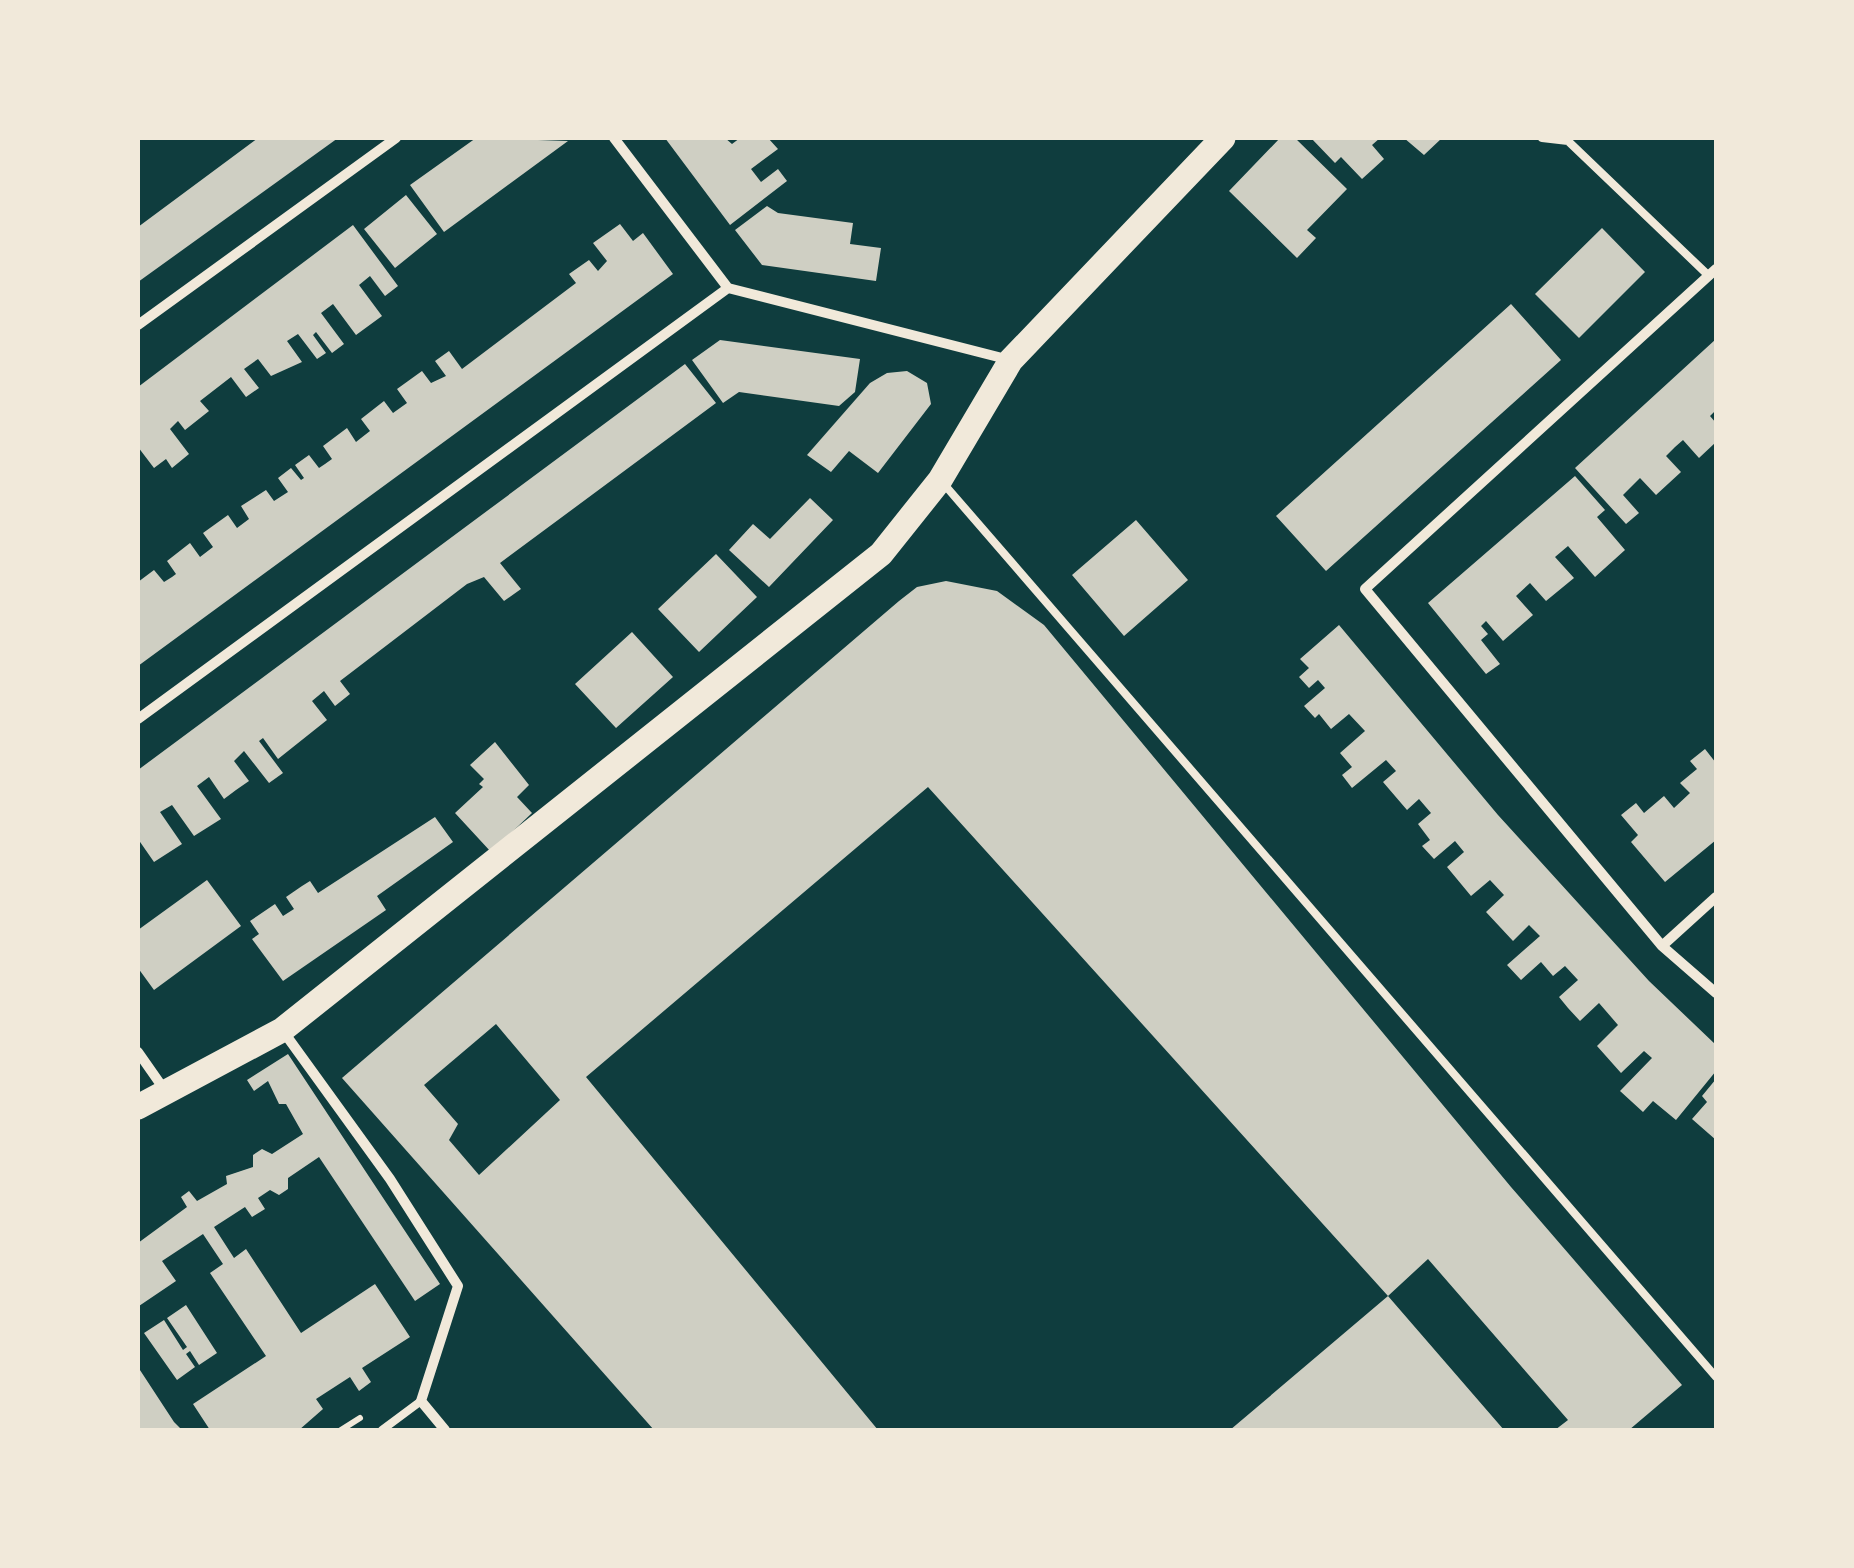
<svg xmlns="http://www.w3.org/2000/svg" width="1854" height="1568" font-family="'Space Grotesk',sans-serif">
  <rect width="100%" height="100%" fill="#0f3d3e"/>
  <path fill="#cfcfc3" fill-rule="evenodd" d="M258,138H338L138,282V227Z
    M476,138L568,141L444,232L410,185Z
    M665,138H725L732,144L740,138H768L778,149L751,169L761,182L778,169L787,181L730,225Z
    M1280,138H1295L1347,189L1307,230L1316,238L1297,258L1229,191Z
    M1311,138H1380L1372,145L1384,159L1362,179L1341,157L1335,163Z
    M1404,138H1442L1424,155Z
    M406,195L437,234L395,268L364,229Z
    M767,206L778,213L853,223L850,244L881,248L876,281L762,265L735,230Z
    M620,224L633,241L643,233L673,274L138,666V582L154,570L164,582L172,577L176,574L167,561L190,543L200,557L213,547L203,533L228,515L237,528L249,519L241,506L266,490L274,501L288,492L278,478L291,468L301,480L304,478L295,465L309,455L319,468L325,464L332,459L323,446L347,428L356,442L361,438L370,431L361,419L384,401L393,413L407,403L397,389L422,371L431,383L446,376L435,361L449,351L462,369L576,283L569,274L589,260L598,271L607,261L593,243Z
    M353,225L398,286L385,296L370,276L359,285L382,316L356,335L333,304L321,313L344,344L332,353L316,332L313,335L326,353L317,359L298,334L287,341L302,362L271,376L258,359L244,369L259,388L246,397L231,377L200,401L209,411L185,430L178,421L170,429L189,454L172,468L166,459L154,468L138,447V387Z
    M1602,228L1645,272L1579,338L1535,294Z
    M1511,304L1561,360L1326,571L1276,516Z
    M1716,339V410L1710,416L1716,423V442L1699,458L1683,440L1675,447L1666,456L1681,472L1656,495L1640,478L1623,495L1639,513L1626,524L1575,468Z
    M720,340L860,359L855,392L839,406L739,392L723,403L692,360Z
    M685,364L716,403L500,563L521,589L504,601L484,577L467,584L340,681L350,694L335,706L324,691L312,701L327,720L278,759L263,738L259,741L283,773L269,783L244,751L234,761L249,781L236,790L224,799L209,777L197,786L221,819L194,836L172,805L160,812L182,844L154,862L138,839V770Z
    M907,371L927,383L931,404L878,473L849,451L831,472L807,455L870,383L887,373Z
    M1575,476L1605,510L1597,517L1625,550L1595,577L1568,546L1555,557L1574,578L1546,601L1530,583L1516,596L1533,615L1503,641L1486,621L1481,626L1488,634L1481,640L1500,664L1486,674L1428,603Z
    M810,498L833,520L769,587L729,550L753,524L770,539Z
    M1136,520L1188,580L1124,636L1072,575Z
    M716,554L757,597L699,652L658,609Z
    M946,581L997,591L1044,625L1511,1187L1682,1385L1629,1430H1555L1568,1420L1428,1259L1388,1296L1504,1430H1230L1388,1296L928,787L586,1077L878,1430H654L342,1078L899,601L917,587ZM496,1024L560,1100L479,1175L449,1140L458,1124L424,1085Z
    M1339,625L1498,815L1649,981L1716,1045V1071L1676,1120L1653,1101L1643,1112L1620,1091L1652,1058L1644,1051L1621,1073L1597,1046L1618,1025L1599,1003L1580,1021L1568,1008L1559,997L1578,980L1565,966L1553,976L1541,962L1521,980L1507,965L1540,936L1529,925L1513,941L1486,912L1504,895L1490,880L1471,896L1447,867L1464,852L1455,841L1434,859L1422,846L1430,840L1418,824L1431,813L1419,799L1407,810L1383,782L1396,771L1386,760L1352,788L1342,775L1352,767L1340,753L1365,731L1349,714L1331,729L1319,714L1315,718L1304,706L1325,688L1318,680L1309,688L1299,677L1309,668L1300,659Z
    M632,632L673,677L616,728L575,684Z
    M495,742L529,785L517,797L532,813L491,852L455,813L483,787L479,784L484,779L470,765Z
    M1705,749L1716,763V840L1665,882L1631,842L1638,835L1621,815L1636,803L1644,813L1664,796L1674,808L1690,793L1680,783L1697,769L1690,761Z
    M435,817L453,842L377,896L386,910L283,981L252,939L259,934L250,921L275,904L283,916L294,909L286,897L302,886L310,881L318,893Z
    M207,880L241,926L154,990L138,968V930Z
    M288,1054L440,1284L415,1301L319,1157L288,1178V1189L279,1195L270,1190L258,1198L265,1209L252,1217L245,1207L214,1227L234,1258L246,1249L301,1333L375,1284L410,1337L362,1368L371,1382L359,1391L350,1377L316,1399L323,1409L299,1430H210L193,1404L266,1356L210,1273L223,1264L203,1234L162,1261L176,1281L139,1306L138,1243L187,1207L181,1197L189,1191L197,1201L227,1184L226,1176L253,1167V1155L262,1149L272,1154L303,1134L286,1104H279L268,1081L254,1091L247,1080Z
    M1716,1079V1140L1692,1119L1707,1102L1702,1096Z
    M186,1305L217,1353L199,1365L190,1351L186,1354L195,1367L177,1380L144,1333L164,1320L183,1350L187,1347L167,1318Z
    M138,1367L174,1422L182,1430H138Z"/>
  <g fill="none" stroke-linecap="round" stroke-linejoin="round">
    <path stroke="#f1e9da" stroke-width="6" d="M341,1430L360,1418"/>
    <path stroke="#f1e9da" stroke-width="8" d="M1542,138L1568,141L1709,276
      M943,483L1716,1377
      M382,1430L421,1401"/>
    <path stroke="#f1e9da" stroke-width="10" d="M614,138L728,288
      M1716,269L1365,589L1662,946L1716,993
      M138,325L396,138
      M138,719L728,288L1010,360
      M1662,946L1716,897
      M283,1031L390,1179L458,1286L421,1401L445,1430
      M138,1052L166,1092"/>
    <path stroke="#f1e9da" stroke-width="25" d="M138,1107L282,1030L881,554L940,480L1011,360L1223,138"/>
  </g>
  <rect width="1854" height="1568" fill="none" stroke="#f1e9da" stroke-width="280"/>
</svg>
